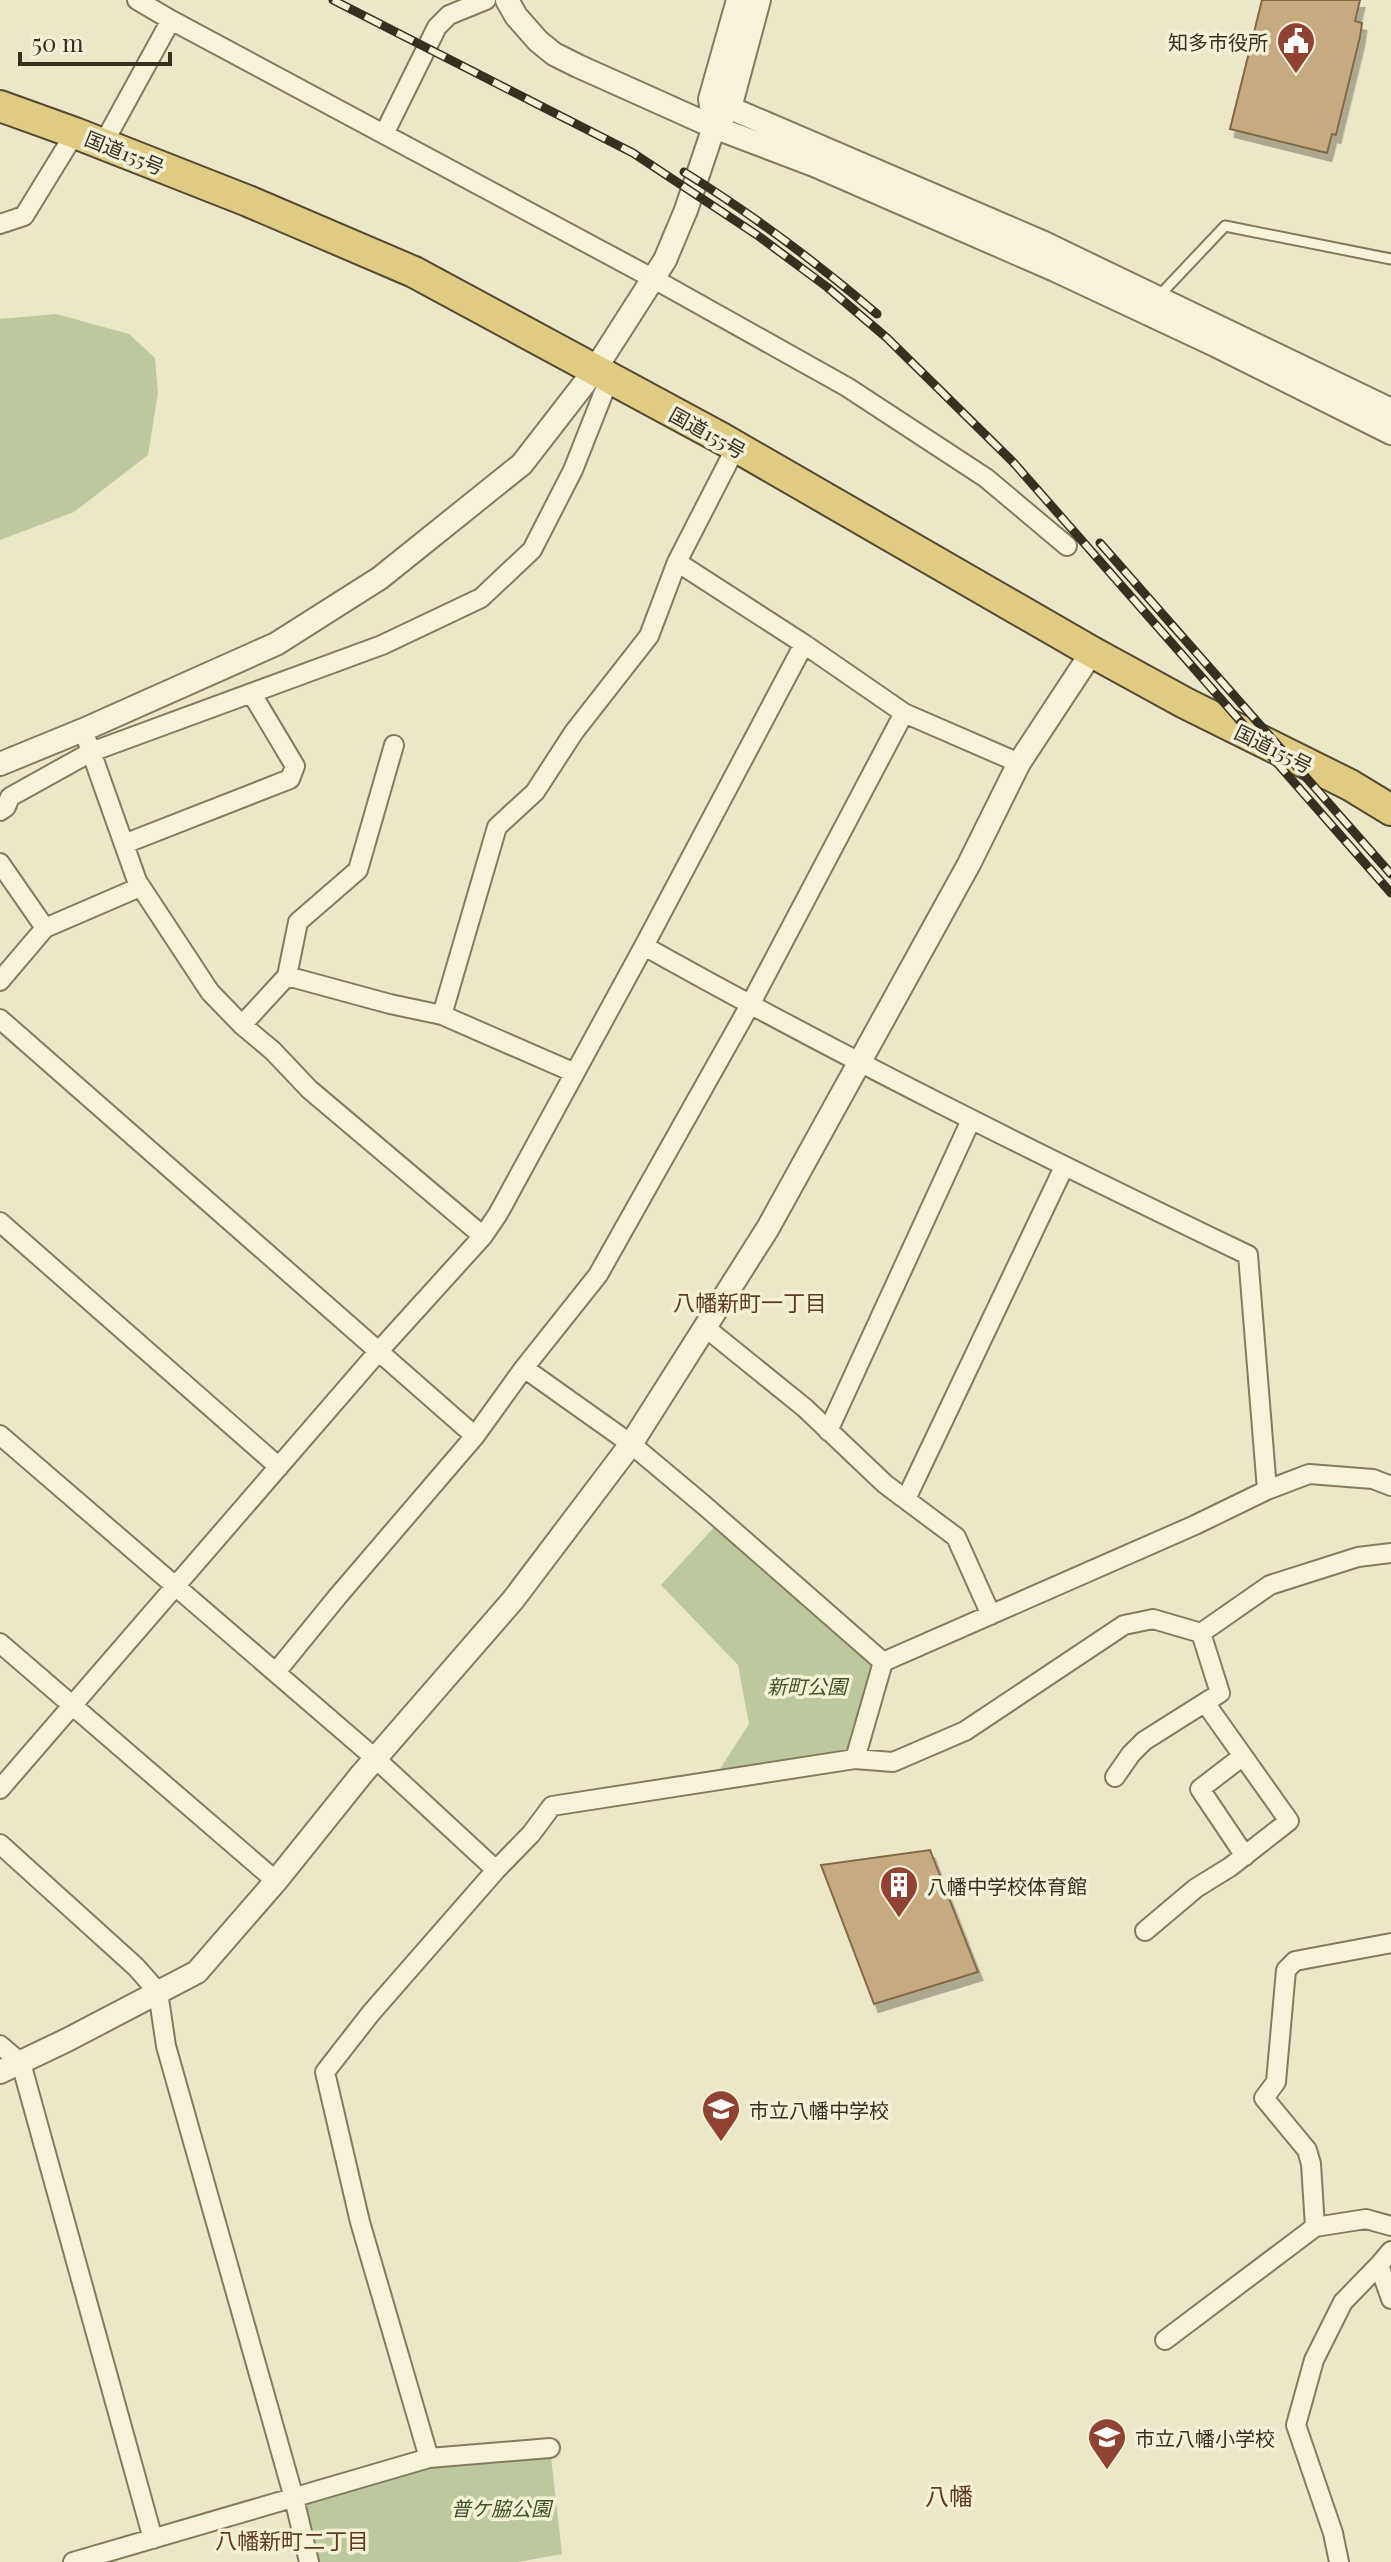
<svg xmlns="http://www.w3.org/2000/svg" width="1391" height="2562" font-family="'Playfair Display','Noto Sans JP',serif">
  <defs>
    <filter id="shadow"><feDropShadow dx="4.5" dy="8" stdDeviation="0" flood-color="#0004"/></filter>
  </defs>
  <rect width="100%" height="100%" fill="#ebe7c8"/>
  <path fill="#bbc99c" d="M56,314L129,334L155,358L158,393L148,455L74,512L0,540V319Z
    M720,1521L883,1662L855,1759L712,1781L749,1724L738,1665L661,1585Z
    M550,2448L562,2554L518,2562H309L294,2498L429,2458Z"/>
  <path fill="#c6aa80" stroke="#836946" stroke-width="2" filter="url(#shadow)" d="M1262,0H1360L1355,21L1362,23L1360,37L1336,135L1332,134L1327,153L1230,129Z
    M930,1850L978,1972L874,2004L821,1865Z"/>
  <g fill="none" stroke-linecap="round" stroke-linejoin="round">
    <defs>
      <path id="service" d="M1157,298L1225,226L1391,259"/>
      <path id="minor" d="M171,20L654,279L847,387L986,478L1067,546
        M384,134L437,27L449,15L486,0
        M103,144L171,20L137,0
        M0,224L24,216L75,133
        M677,562L804,644
        M88,743L137,881L210,992L242,1025L273,1051L309,1089L483,1236
        M0,811L6,807L10,797L91,752L382,645L481,598L532,550L573,470L609,379
        M124,844L290,779L295,766L252,694
        M0,863L45,928
        M644,946C842,1057 1044,1157 1248,1255L1267,1490
        M287,976L298,922L358,870L394,745
        M0,981L45,928L140,887
        M442,1015L497,827L535,792L574,732L649,636L677,562L736,447
        M0,1019L475,1436
        M242,1025L287,976L390,1004L442,1015L575,1073
        M0,1222L279,1467
        M706,1328L805,1408L885,1484L956,1537L991,1615
        M524,1368L631,1444L705,1506L883,1662
        M828,1431L971,1120
        M0,1435L376,1759L496,1870
        M906,1499L1064,1167
        M0,1643L276,1881
        M883,1662L1195,1525L1267,1490L1309,1474L1373,1479L1391,1486
        M276,1672L338,1596L475,1436L524,1368L598,1275L750,1005L904,713
        M1243,1756L1200,1789L1245,1856
        M855,1759L893,1762L965,1731L1124,1625L1153,1619L1201,1633L1270,1585L1358,1557L1391,1553
        M1115,1777L1131,1754L1144,1741L1220,1693L1201,1633
        M0,1789L378,1352L483,1236L498,1214L644,946L804,644L904,713L1019,763
        M0,1844L136,1967L158,1992L166,2046L294,2498L309,2562
        M1145,1931L1196,1888L1230,1867L1289,1821L1206,1704
        M0,2045L21,2063L153,2539
        M1315,2227L1311,2164L1307,2150L1264,2098L1276,2082L1286,1970L1295,1961L1391,1943
        M1391,2251L1379,2265L1391,2299
        M1165,2340L1315,2227L1366,2219L1391,2226
        M429,2458L360,2222L325,2072L371,2013L496,1870L531,1834L552,1806L855,1759L883,1662
        M73,2562L429,2458L550,2448
        M1339,2562L1333,2533L1296,2425L1314,2360L1343,2302L1379,2265"/>
      <path id="tertiary" d="M507,0L516,16L538,41L554,54L578,66L714,127L814,165L1055,270L1215,345L1391,433
        M730,108L1042,242L1391,410
        M714,127L710,99L738,0
        M0,764L83,730L276,644L380,578L522,464L594,371L665,260L686,210L714,127L730,108L759,0
        M0,2072L67,2040L197,1972L276,1881L361,1775L513,1600L631,1444L768,1228L969,864L1019,763L1092,652"/>
      <path id="trunk" d="M0,106L75,133L248,201L414,272L721,438L1092,652L1185,703L1350,785L1391,810"/>
    </defs>
    <use href="#service" stroke="#867a5e" stroke-width="13"/>
    <use href="#minor" stroke="#867a5e" stroke-width="22"/>
    <use href="#tertiary" stroke="#867a5e" stroke-width="26"/>
    <use href="#trunk" stroke="#544832" stroke-width="34"/>
    <use href="#service" stroke="#f6f3da" stroke-width="9"/>
    <use href="#minor" stroke="#f6f3da" stroke-width="18"/>
    <use href="#tertiary" stroke="#f6f3da" stroke-width="22"/>
    <use href="#trunk" stroke="#dfcc82" stroke-width="30"/>
    <defs>
      <path id="rail" d="M333,0L633,153L757,235L827,287L887,338L1013,462L1391,893
        M684,172C752,214 816,262 877,314
        M1100,543L1391,874"/>
    </defs>
    <use href="#rail" stroke="#373021" stroke-width="9"/>
    <use href="#rail" stroke="#f3f0d7" stroke-width="6" stroke-dasharray="18" stroke-linecap="butt"/>
  </g>
  <defs>
    <symbol id="civic-pin" viewBox="-11 -11 22 30"><path d="M0 17L-7.5 6A9.5 9.5 0 1 1 7.5 6Z" fill="#904333" stroke="#f3f0d7"/><path d="M-.6-6.5H3V-4.5H.6V-3L4-1V1h2V6H-6V1h2V-1L-.6-3ZM-1.2 2.5V6h2.4V2.5Z" fill="#fff"/></symbol>
    <symbol id="building-pin" viewBox="-11 -11 22 30"><path d="M0 17L-7.5 6A9.5 9.5 0 1 1 7.5 6Z" fill="#904333" stroke="#f3f0d7"/><path d="M-4-6H4V6H1V3H-1V6H-4ZM-2.5-4.3h1.7v1.8h-1.7ZM.8-4.3h1.7v1.8H.8ZM-2.5-1h1.7V.8h-1.7ZM.8-1h1.7V.8H.8Z" fill="#fff"/></symbol>
    <symbol id="school-pin" viewBox="-11 -11 22 30"><path d="M0 17L-7.5 6A9.5 9.5 0 1 1 7.5 6Z" fill="#904333" stroke="#f3f0d7"/><path d="M0-5L7-2L0 1L-7-2ZM-4 1L0 2.5L4 1V4Q0 6-4 4Z" fill="#fff"/></symbol>
  </defs>
  <g fill-rule="evenodd">
    <use href="#civic-pin" x="1274" y="19" width="44" height="60"/>
    <use href="#building-pin" x="877" y="1863" width="44" height="60"/>
    <use href="#school-pin" x="699" y="2087" width="44" height="60"/>
    <use href="#school-pin" x="1085" y="2415" width="44" height="60"/>
  </g>
  <g text-anchor="middle" dominant-baseline="central" stroke-width="7" stroke-linejoin="round" paint-order="stroke">
    <g font-size="20" fill="#373021" stroke="#f3f0d7" text-anchor="start">
      <text x="1268" y="41" text-anchor="end">知多市役所</text>
      <text x="927" y="1885">八幡中学校体育館</text>
      <text x="749" y="2109">市立八幡中学校</text>
      <text x="1135" y="2437">市立八幡小学校</text>
    </g>
    <g font-size="20" fill="#373021" stroke="#f3f0d7">
      <text transform="translate(125 152) rotate(22)">国道155号</text>
      <text transform="translate(708 432) rotate(29)">国道155号</text>
      <text transform="translate(1274 748) rotate(26)">国道155号</text>
    </g>
    <g font-size="20" font-style="italic" fill="#405229" stroke="#f3f0d7">
      <text x="807" y="1685">新町公園</text>
      <text x="501" y="2507">普ケ脇公園</text>
    </g>
    <g font-size="22" fill="#603b23" stroke="#f3f0d7">
      <text x="750" y="1302">八幡新町一丁目</text>
      <text x="292" y="2540">八幡新町二丁目</text>
    </g>
    <g font-size="24" fill="#603b23" stroke="#f3f0d7">
      <text x="949" y="2495">八幡</text>
    </g>
  </g>
  <path d="M20 52v12h150v-12" fill="none" stroke="#373021" stroke-width="4"/>
  <text x="32" y="52" font-size="24" fill="#373021" stroke="#f3f0d7" stroke-width="6" paint-order="stroke">50 m</text>
</svg>
